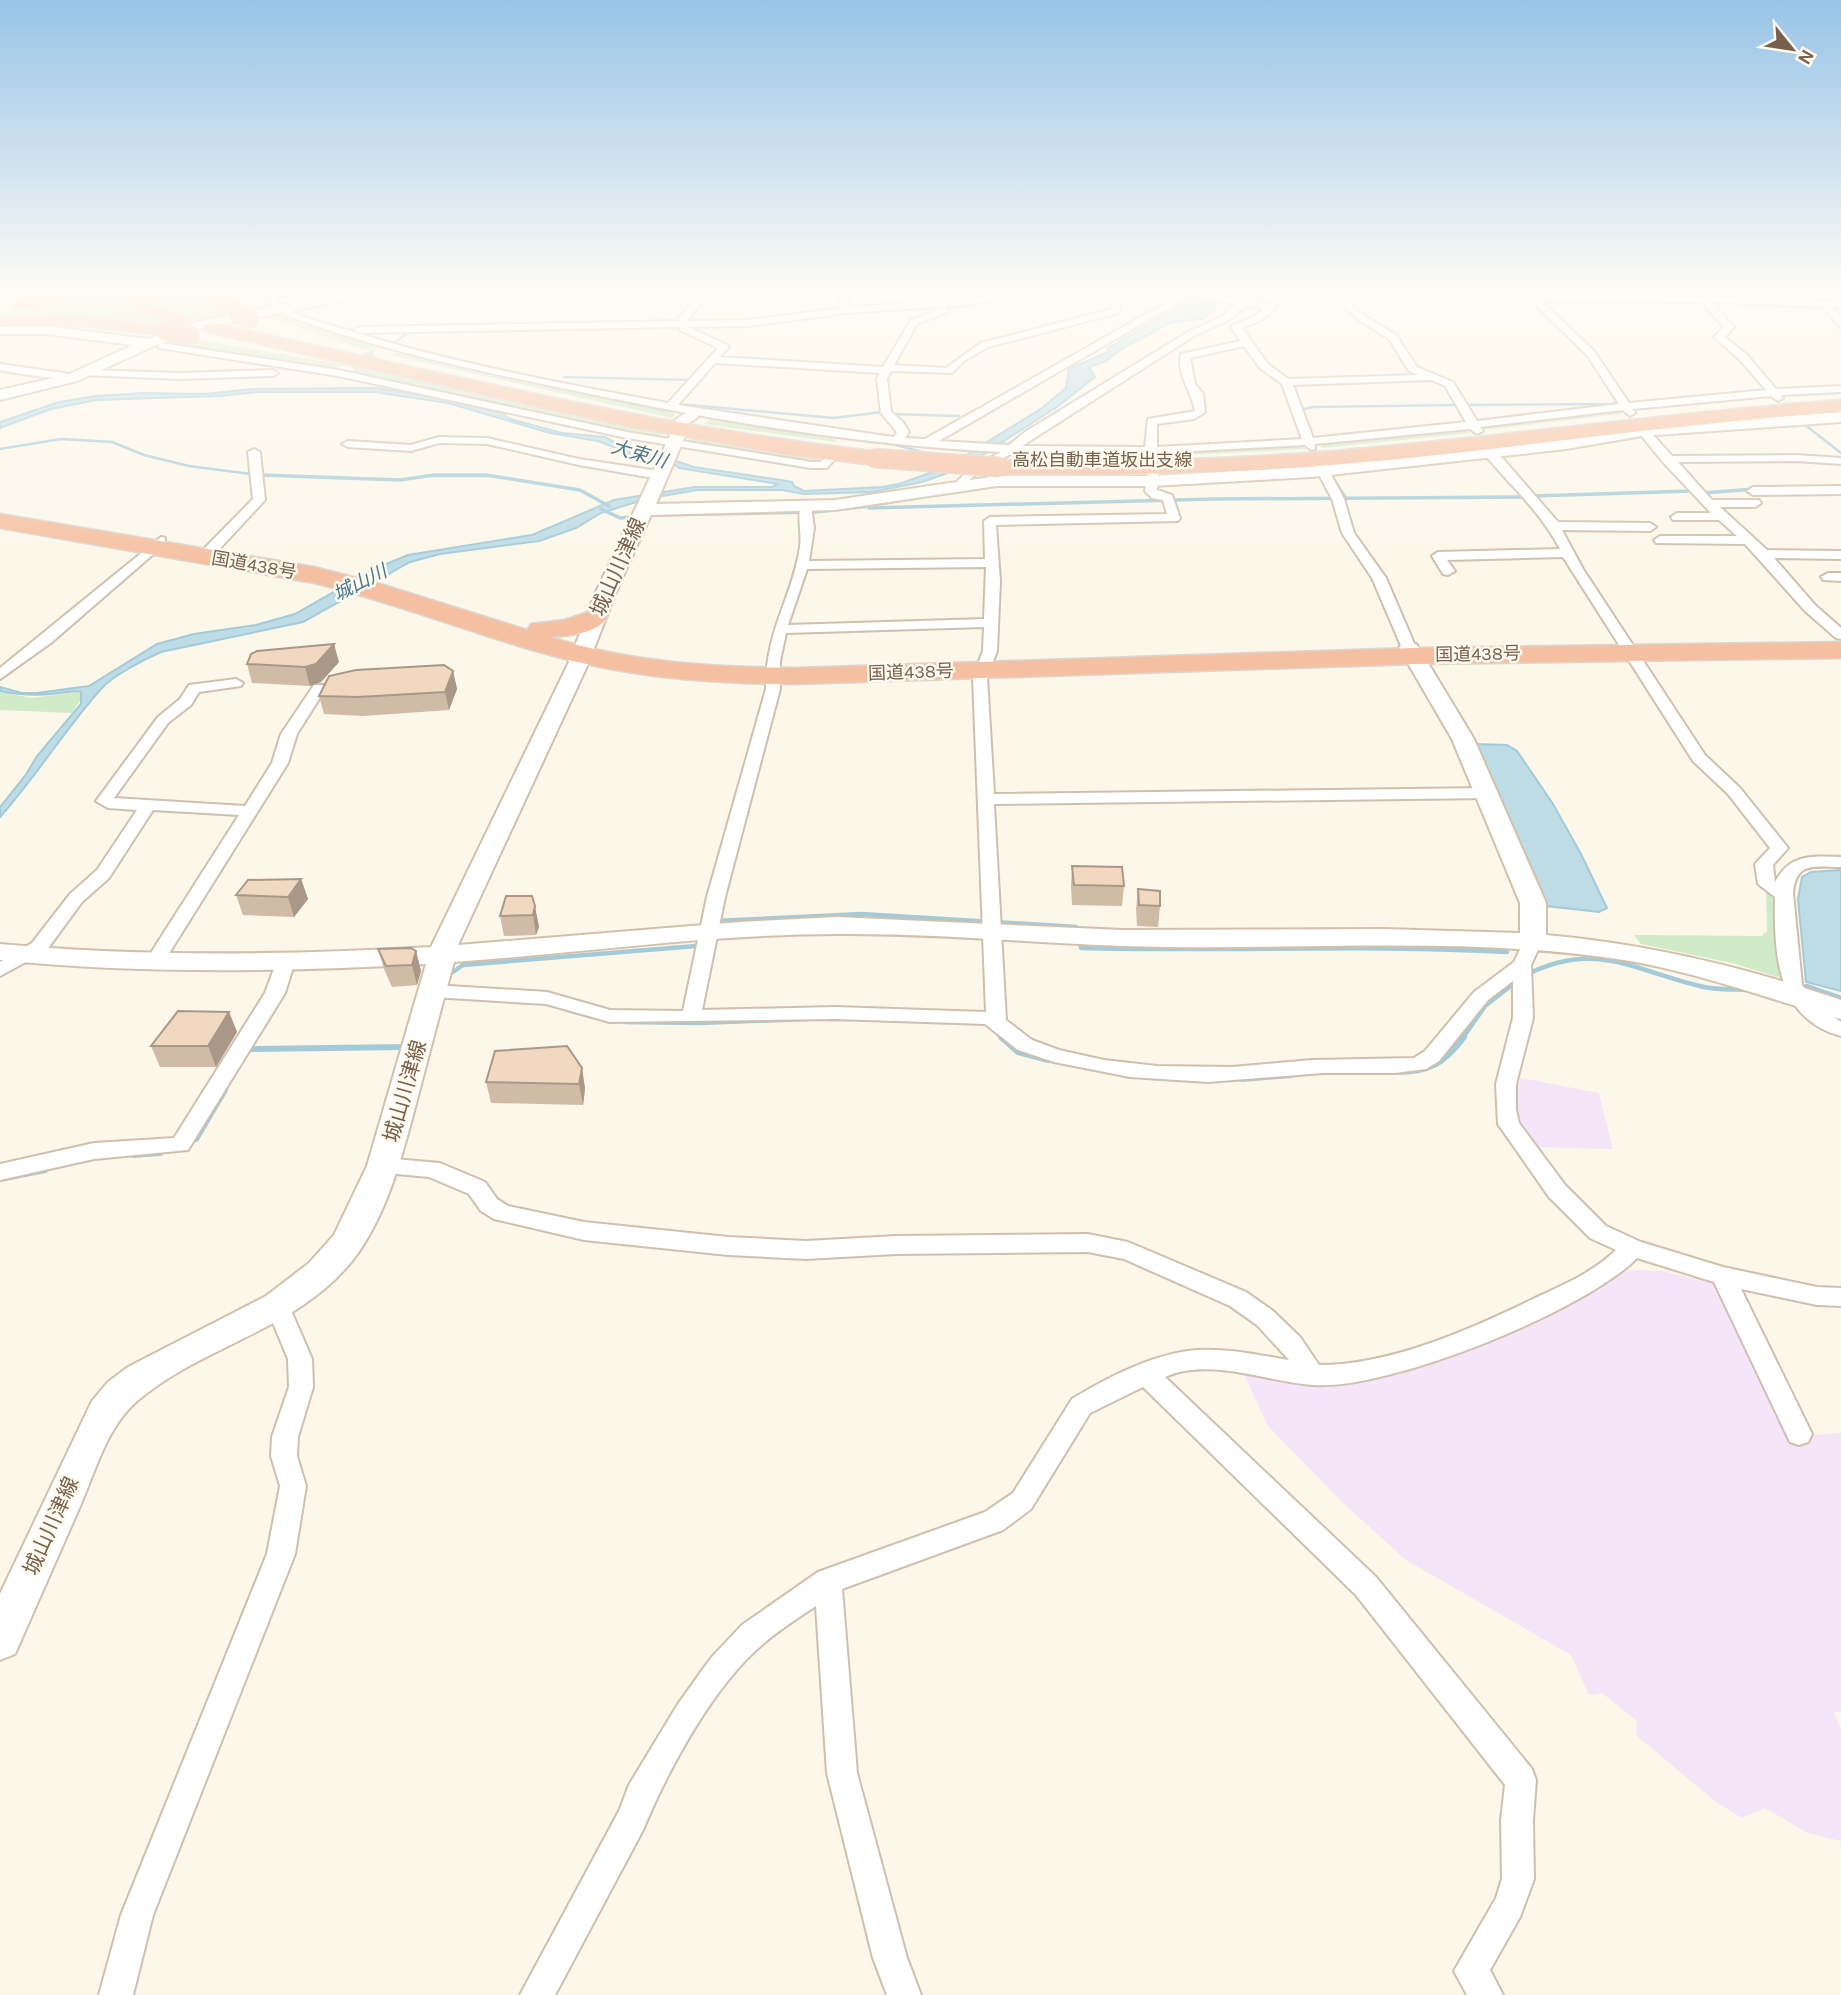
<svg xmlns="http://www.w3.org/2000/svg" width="1841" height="1995" font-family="Karla,'Noto Sans JP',sans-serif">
  <rect width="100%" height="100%" fill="#fcf7e9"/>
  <path fill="#f4e5f9" d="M1516,1077L1599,1093L1613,1149L1534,1147L1518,1123L1514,1106Z
    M1628,1270L1662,1271L1721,1285L1793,1437L1841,1433V1711L1834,1713L1841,1729V1841L1808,1833L1765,1808L1742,1818L1716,1802L1636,1735L1637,1721L1602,1693L1589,1695L1571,1655L1406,1560L1342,1502L1268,1426L1242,1370L1316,1383L1562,1307Z"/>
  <path fill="#d1eac7" d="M111,287H131L130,293L185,326L0,321V312Z
    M150,287C189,287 199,295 232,314C222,316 212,320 203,321C187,323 162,309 151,298Z
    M273,314L379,348L374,352L318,335L267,315Z
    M184,337L345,365L333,369L176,346L174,343L176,339Z
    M398,353L674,413V415L672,418L390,355Z
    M357,367L666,433L650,437L352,373Z
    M1614,409L1627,413L1483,430L1482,427Z
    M711,419L834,438L837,442L703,424Z
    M1464,429L1470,433L1322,448L1321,444Z
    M690,436L825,457L813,463L695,444L689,440Z
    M1296,445L1307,449L1163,456L1165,452Z
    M1038,453H1144L1147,457H1023Z
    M0,692L32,698L76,692L81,693L82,698L72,713L0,710Z
    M1766,890L1775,901L1777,911L1784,979L1732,963L1641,944L1634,935L1762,936L1767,931Z"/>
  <path fill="#bddce6" stroke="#a3cad8" stroke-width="2" d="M1214,287H1236L1218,295L1213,302L1215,308L1203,319L1172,322L1125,347L1106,361L1089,367L1095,377L1057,407L962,468L922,482L872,492L804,494L782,490H697L646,499L601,513L576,528L539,541L440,554L410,562L303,622L161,652C145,659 112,676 101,689C65,729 36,777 0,817V807L25,776L37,756L81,704V692L75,691C46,695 29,697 0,691V687L22,693H37L89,686L157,644L194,634L256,625L295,614L374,569L408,555L532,535L614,500L695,487H772L778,484L679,468L673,463L631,454L598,441L550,433L448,403L374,392H258L220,396L96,400L51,409L0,428V422L59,402L96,396L143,393L204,394L253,389L375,388L422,395L504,413L507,418L514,420L562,433L605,437L628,449L661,456L694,467L781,480L792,482L794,486L804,491L882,487L899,484L947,467L1042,408L1066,388L1069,369L1108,352V348Z
    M1474,744L1507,745L1517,751L1553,804L1581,854L1607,908L1599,912L1546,906Z
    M1841,870V991L1806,982L1798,899L1802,877L1811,872Z"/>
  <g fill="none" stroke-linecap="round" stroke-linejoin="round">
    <path stroke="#a3cad8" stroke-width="2.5" d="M1516,287L1591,360
      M278,298L310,287
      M269,301L266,305L269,308
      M453,331L580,329
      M356,339L379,346
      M396,345L393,344L409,332
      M416,350L524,375
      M564,377L691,380
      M552,386L664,410
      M679,404L834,418L882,412
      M1466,405L1613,404L1617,400L1613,395
      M890,414L959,416
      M1302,415V410L1312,407L1457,405
      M709,418L837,437
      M1804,424L1841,453
      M1699,432L1745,429
      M860,440L889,443L922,452
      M0,449L61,439L112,442L144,455L189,466L251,474
      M262,475L277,476
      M430,476H490"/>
    <path stroke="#a3cad8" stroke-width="3.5" d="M262,475L400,480L434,475H486L580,490L609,506
      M1334,480L1346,499
      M1703,493L1755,489
      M1533,496L1692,491
      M880,504L925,496
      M869,508L1213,499L1525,497
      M601,509L620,518L631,517
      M655,515L815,512L870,506"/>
    <path stroke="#a3cad8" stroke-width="4.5" d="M716,921L861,914L1076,927
      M1080,944L1081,948C1223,952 1365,944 1507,952
      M1526,975C1597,939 1636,972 1704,987C1719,990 1734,989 1748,990
      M449,978L450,974L463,965L696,946
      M1806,986L1841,998
      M568,1010L609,1021
      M829,1019H850
      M626,1022L699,1023L808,1019
      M994,1030L1003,1039
      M1462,1039L1485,1006L1518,980"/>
    <path stroke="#a3cad8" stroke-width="6" d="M1001,1037L1018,1052L1048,1060
      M247,1052L249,1049L406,1047
      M1396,1072C1429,1072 1444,1064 1464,1037
      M1242,1079L1291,1075
      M196,1139L225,1090
      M133,1155L160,1153
      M0,1179L45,1170"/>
    <path stroke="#dbd1c2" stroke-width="10" stroke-dasharray="10 5" stroke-linecap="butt" d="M352,366L379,352"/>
    <defs>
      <path id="street" d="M212,287H271C274,296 279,303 287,308C306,320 335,326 357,333C458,364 564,384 668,403L718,348L680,330L679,327L359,333L354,330L359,327L677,321L705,287H714L687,321L749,320L841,308L837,287H846L850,307L968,299L1015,291L1118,287L1191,289L1242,300L1263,287H1274L1252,302L1268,305L1273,300H1279C1276,315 1257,322 1242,328L1268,364L1288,379L1419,375L1409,371L1389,339L1359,320L1323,287H1333L1365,316L1396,335L1417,367L1453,382L1477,421L1619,404L1587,355L1517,287H1526L1535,295L1756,297L1841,302V308L1832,307L1841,318V327L1822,307L1711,302L1734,327L1725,337L1747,355L1776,389L1841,386V392L1781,395L1783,398L1778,401L1771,396L1633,409L1635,413L1630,416L1623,410L1480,427L1483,431L1477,434L1470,429L1315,444V449L1311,450L1305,445L1158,453L1157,459H1149L1147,454L1014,452L976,474L960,489L954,485L968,470L1001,452C854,445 706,419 562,388C469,369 375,349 285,315L273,306L263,293L233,294ZM1113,293L1112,309L981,343L946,368L894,365L917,324L947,312L949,310L944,307L911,320L883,367L720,357L729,347L727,345L688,327L749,326L846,313L968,305L1015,297ZM1122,293L1180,295L925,439L905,438L909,432L903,422L891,412L887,379L891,371L952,373L964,361L988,347L1119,313ZM1190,296L1235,304L1223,316L1188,332L1025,432L1009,445L939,441ZM1541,301L1701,302L1724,327L1714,337L1716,339L1739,359L1766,390L1629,403L1594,351ZM1245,306L1263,309L1256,316L1233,325L1231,327L1241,341L1181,354C1176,375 1192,391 1195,411L1148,419L1145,447L1022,446L1194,336L1229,320ZM1244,346L1260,368L1282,384L1302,439L1157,447V424L1194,419L1205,412L1203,394L1195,384L1190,358ZM715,363L880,373L877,379L881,413L897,432L894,437L886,436L678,405ZM1432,380L1445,386L1466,422L1313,438L1293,385Z
        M162,343L338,370L627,432L811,462H820L829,456L835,459L827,468H811L627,438L338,376L159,348V344Z
        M0,364L63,373L77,378L72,381L9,372L0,370Z
        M86,370L181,373L273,370L278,373L273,376L181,379L82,375L81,373Z
        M1636,425H1644L1672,456L1796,455L1841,458V464L1796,461L1678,462L1712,500H1759L1761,503L1755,507H1720L1767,550L1841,551V559L1774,558L1815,605L1841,628V639L1836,638L1805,611L1745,544L1656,543L1654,540L1660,536H1737L1719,520H1673L1671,517L1677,513H1711L1662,461L1636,429Z
        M439,437L487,438L579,459L659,471L665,475L659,479L579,465L487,444L439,443L411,451L348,447L342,444L348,441L411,445Z
        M1486,443L1490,444L1558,522L1650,523L1656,527L1650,531L1562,530L1583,569L1705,755L1740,788L1788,848L1773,865L1775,882C1790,854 1811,856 1841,857V867C1815,867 1796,861 1793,893L1802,985L1813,1002L1841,1022V1036C1776,1019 1774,952 1775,897L1758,884L1755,864L1770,848L1728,794L1693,761L1563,557L1447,560L1455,571L1448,575L1443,574L1432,556L1438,552L1560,549C1540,511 1511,486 1484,454L1480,446Z
        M254,449L260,452L265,500L210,559H200V553L253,499L248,452Z
        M1315,461L1325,463L1344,499L1354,533L1386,578L1416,648L1414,651L1409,652L1402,648L1372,578L1342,533L1332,499L1313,463Z
        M1149,468L1159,470L1157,490L1172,495L1180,518L1178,521L996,525L1000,581L997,651L987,677L994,794L1487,788L1495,793L1487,798L994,804L1006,1020L1032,1040L1059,1050L1104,1060L1157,1066L1232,1067L1312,1060L1414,1058L1425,1051L1474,992L1514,962L1525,939H1539L1541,943L1531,965L1533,1018L1516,1084V1110L1519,1123L1565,1185L1606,1226L1641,1242L1723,1267L1817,1287L1841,1288V1306L1817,1305L1741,1289L1812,1434L1808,1442L1799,1445L1790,1442L1714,1282L1637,1258C1585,1311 1387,1391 1313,1385C1268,1382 1209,1357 1165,1377L1376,1577L1532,1769L1536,1780L1533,1820L1534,1879L1520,1917L1490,1970L1503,1995H1467L1454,1971L1496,1898L1502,1879L1501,1820L1505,1785L1356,1595L1143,1387L1090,1413L1031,1509L1003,1530L842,1589L857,1773L907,1958L921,1995H887L873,1958L827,1773L816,1606C798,1618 779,1630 763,1644C713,1686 668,1770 643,1830L555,1995H520L619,1811L629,1785L678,1704L711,1658L742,1625L818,1572L985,1512L1013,1493L1072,1399C1108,1377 1155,1353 1197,1350C1228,1348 1259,1355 1289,1360L1257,1325L1230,1306L1124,1259L1088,1252L896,1254L806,1259L728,1255L584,1240L494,1219L481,1211L469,1194L429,1177L375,1172L372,1166L375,1160L383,1158L440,1163L485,1182L497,1199L508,1206L584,1222L728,1237L806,1241L896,1236L1088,1234L1128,1242L1246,1292L1273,1311L1300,1337L1319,1365C1390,1365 1469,1330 1533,1299C1561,1286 1594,1272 1616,1250L1590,1238L1549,1197L1498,1124L1496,1084L1513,1018V981L1488,1000L1439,1061L1426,1069L1395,1073H1323L1208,1082L1130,1077L1054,1062L1018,1050L985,1024L835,1019L610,1022L546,1004L433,997L426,995L423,991L426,987L433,985L547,992L610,1010L683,1011L707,897L766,689C765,631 792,599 800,547C802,533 797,517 801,504L811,507L814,528L809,561L985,559L984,521L990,517L1167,514L1163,500L1152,498L1145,491ZM986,567L984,619L788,625L807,569ZM984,627L983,651L973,677L986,1012L835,1007L702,1010L725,897L780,689V661L786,633Z
        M1841,486V494L1753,495L1747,491L1753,487Z
        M161,537L165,538V544L52,642L0,679V668Z
        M1828,573H1841V581L1823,580L1821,577Z
        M236,679L243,683L241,686L199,692L191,705L168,723L114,798L245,806L272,763L281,734L314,685H324L326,688L297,734L288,763L163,963L156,965L147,959L239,815L153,810L109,878L82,902L46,951L0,976V962L32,943L70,894L97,870L137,810L108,808L96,801L158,717L180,699L189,685Z
        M286,955L295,961L285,993L188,1150L94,1159L0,1180V1164L94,1143L174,1138L265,993L277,961Z
        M278,1297L286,1299L312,1359L313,1387L298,1437L297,1456L306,1486L295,1554L153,1915L133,1995H99L121,1915L267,1554L280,1486L271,1456L272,1437L289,1387L288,1359L266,1306L270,1299Z"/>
      <path id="secondary" d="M371,287H398L392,291L200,329L154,346L77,381L0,400V390L67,375L133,345L46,334H0V326H46L148,339L197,322Z
        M693,408L701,413C695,421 687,426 677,423L675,420Z
        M1841,412V422L1642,436L1566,449L1312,477L1152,486H997L835,510L651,515L616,592L588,664L458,945L740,922L837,917L1123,930L1384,929L1520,933V903L1452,739L1399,648L1402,644H1416L1419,648L1474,739L1546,903V935C1648,944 1745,967 1841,1000V1019C1767,999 1702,973 1624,960C1474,937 1321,949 1169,947C1059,946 949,933 839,934C711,934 582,953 454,962C441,1008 429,1054 417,1100C403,1152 389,1209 358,1253C303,1330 204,1343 136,1402C108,1426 95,1471 81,1504C59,1554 37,1604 15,1654L0,1660V1594L92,1401L108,1382L128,1367L266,1296L309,1263L334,1235L367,1166L426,964C288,972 138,974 0,960V944C141,957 289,955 431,947L568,664L596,592L672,431H684L686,434L656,504L835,500L997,476H1152L1312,467L1566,439L1642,426Z"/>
      <path id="highway" d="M75,287H106L104,291L21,310L12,305L15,301Z
        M128,287H146L145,294L154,305L189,318L192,322L183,327L142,313L127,295Z
        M178,287C203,287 228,291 246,312L243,316H231L207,300L180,291Z
        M84,316L166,326L175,331L166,336L84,326L0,327V317Z
        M212,323C432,370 650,426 874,451L882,453L885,458L882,463L874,465L790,455L624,426L206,332L203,328L206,324Z
        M1841,400V412C1682,423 1525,447 1366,462C1244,473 1122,476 1000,474L992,472L989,467L992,462L1000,460C1122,462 1244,460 1366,448C1524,434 1682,411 1841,400Z
        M0,514L314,567L377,583L527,630L531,624L565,620L594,610L603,612L607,618C596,634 568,636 550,637C632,663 712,667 797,668L1414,648L1841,642V658L1414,664L797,684C736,684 677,681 616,670C513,652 416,607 314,583L0,528Z"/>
    </defs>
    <use href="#street" stroke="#cec0ae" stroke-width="4"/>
    <use href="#secondary" stroke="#d1c1ac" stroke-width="4"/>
    <use href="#highway" stroke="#dcd6d0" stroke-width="3"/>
    <use href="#street" fill="#fff" fill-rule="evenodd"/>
    <use href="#secondary" fill="#fff" fill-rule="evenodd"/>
    <use href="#highway" fill="#f5c0a1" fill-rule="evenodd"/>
    <defs>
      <path id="highway-bridge" d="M237,312L249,319
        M166,331L190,335
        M874,458L1000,467"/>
    </defs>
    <use href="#highway-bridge" stroke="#dcd6d0" stroke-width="21" stroke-linecap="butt"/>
    <use href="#highway-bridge" stroke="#f5c0a1" stroke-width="19"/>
  </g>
  <path fill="#cfbba6" d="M339,662L321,682L310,686L252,683L247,664Z
    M453,671L457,689L449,710L363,716L324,714L319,696Z
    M1072,866L1124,886L1122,906L1072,905L1071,886Z
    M301,879L308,899L294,917L243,915L236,895Z
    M1138,889L1160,906L1158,927L1137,926L1136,909Z
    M532,896L539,927L536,935L504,936L500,916Z
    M378,949L416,951L421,971L417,985L392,987L384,969Z
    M229,1012L237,1032L216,1067H160L151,1046Z
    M582,1068L585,1089L583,1105L491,1103L486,1082Z"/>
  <path fill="#a99887" d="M334,644L339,662L321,682L310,686L305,667Z
    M453,671L457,689L449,710L445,692Z
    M301,879L308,899L294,917L288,897Z
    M535,906L539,927L536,935L533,915Z
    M416,951L421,971L417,985L412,965Z
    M229,1012L237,1032L216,1067L208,1046Z
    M582,1068L585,1089L583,1105L579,1084Z"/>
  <path fill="#f1d9c1" stroke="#a99887" stroke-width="2" d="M334,644L316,664L305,667L247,664L251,654L257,651Z
    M444,665L453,671L445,692L358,697L319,696L329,676L356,670Z
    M1072,866L1122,867L1124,886L1074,885Z
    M301,879L288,897L236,895L248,880Z
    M1138,889L1160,891V906L1139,905Z
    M506,896H532L535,906L533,915L500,916Z
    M411,948L416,951L412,965L386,966L378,949Z
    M178,1011L229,1012L208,1046H151Z
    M567,1046L582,1068L579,1084L486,1082L495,1051Z"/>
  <linearGradient id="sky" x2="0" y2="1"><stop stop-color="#97c4e7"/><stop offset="0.51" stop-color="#fefbf5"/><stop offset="1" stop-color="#fefbf5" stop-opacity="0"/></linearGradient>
  <rect width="1841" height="567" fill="url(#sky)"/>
  <g text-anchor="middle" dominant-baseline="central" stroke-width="5" stroke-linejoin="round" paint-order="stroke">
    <g font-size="18" fill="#77604c" stroke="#fffaef">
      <text x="1102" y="460">高松自動車道坂出支線</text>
      <text transform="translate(254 565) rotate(10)">国道438号</text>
      <text transform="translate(1478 654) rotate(-1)">国道438号</text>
      <text transform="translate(911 672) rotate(-2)">国道438号</text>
    </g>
    <g font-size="19" font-style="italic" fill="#46778a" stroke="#fffaef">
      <text transform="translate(639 454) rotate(16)">大束川</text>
      <text transform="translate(360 583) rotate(-27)">城山川</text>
    </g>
    <g font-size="21" fill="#77604c" stroke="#fffaef">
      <text transform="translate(618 567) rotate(-66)">城山川津線</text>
      <text transform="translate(405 1091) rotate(-74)">城山川津線</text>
      <text transform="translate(51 1526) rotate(-66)">城山川津線</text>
    </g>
  </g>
  <g transform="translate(1792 49) rotate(120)" stroke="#fffaef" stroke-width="5" paint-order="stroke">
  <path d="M0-5L12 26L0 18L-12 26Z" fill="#77604c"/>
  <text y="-10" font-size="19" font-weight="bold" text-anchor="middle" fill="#77604c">N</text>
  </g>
</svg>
